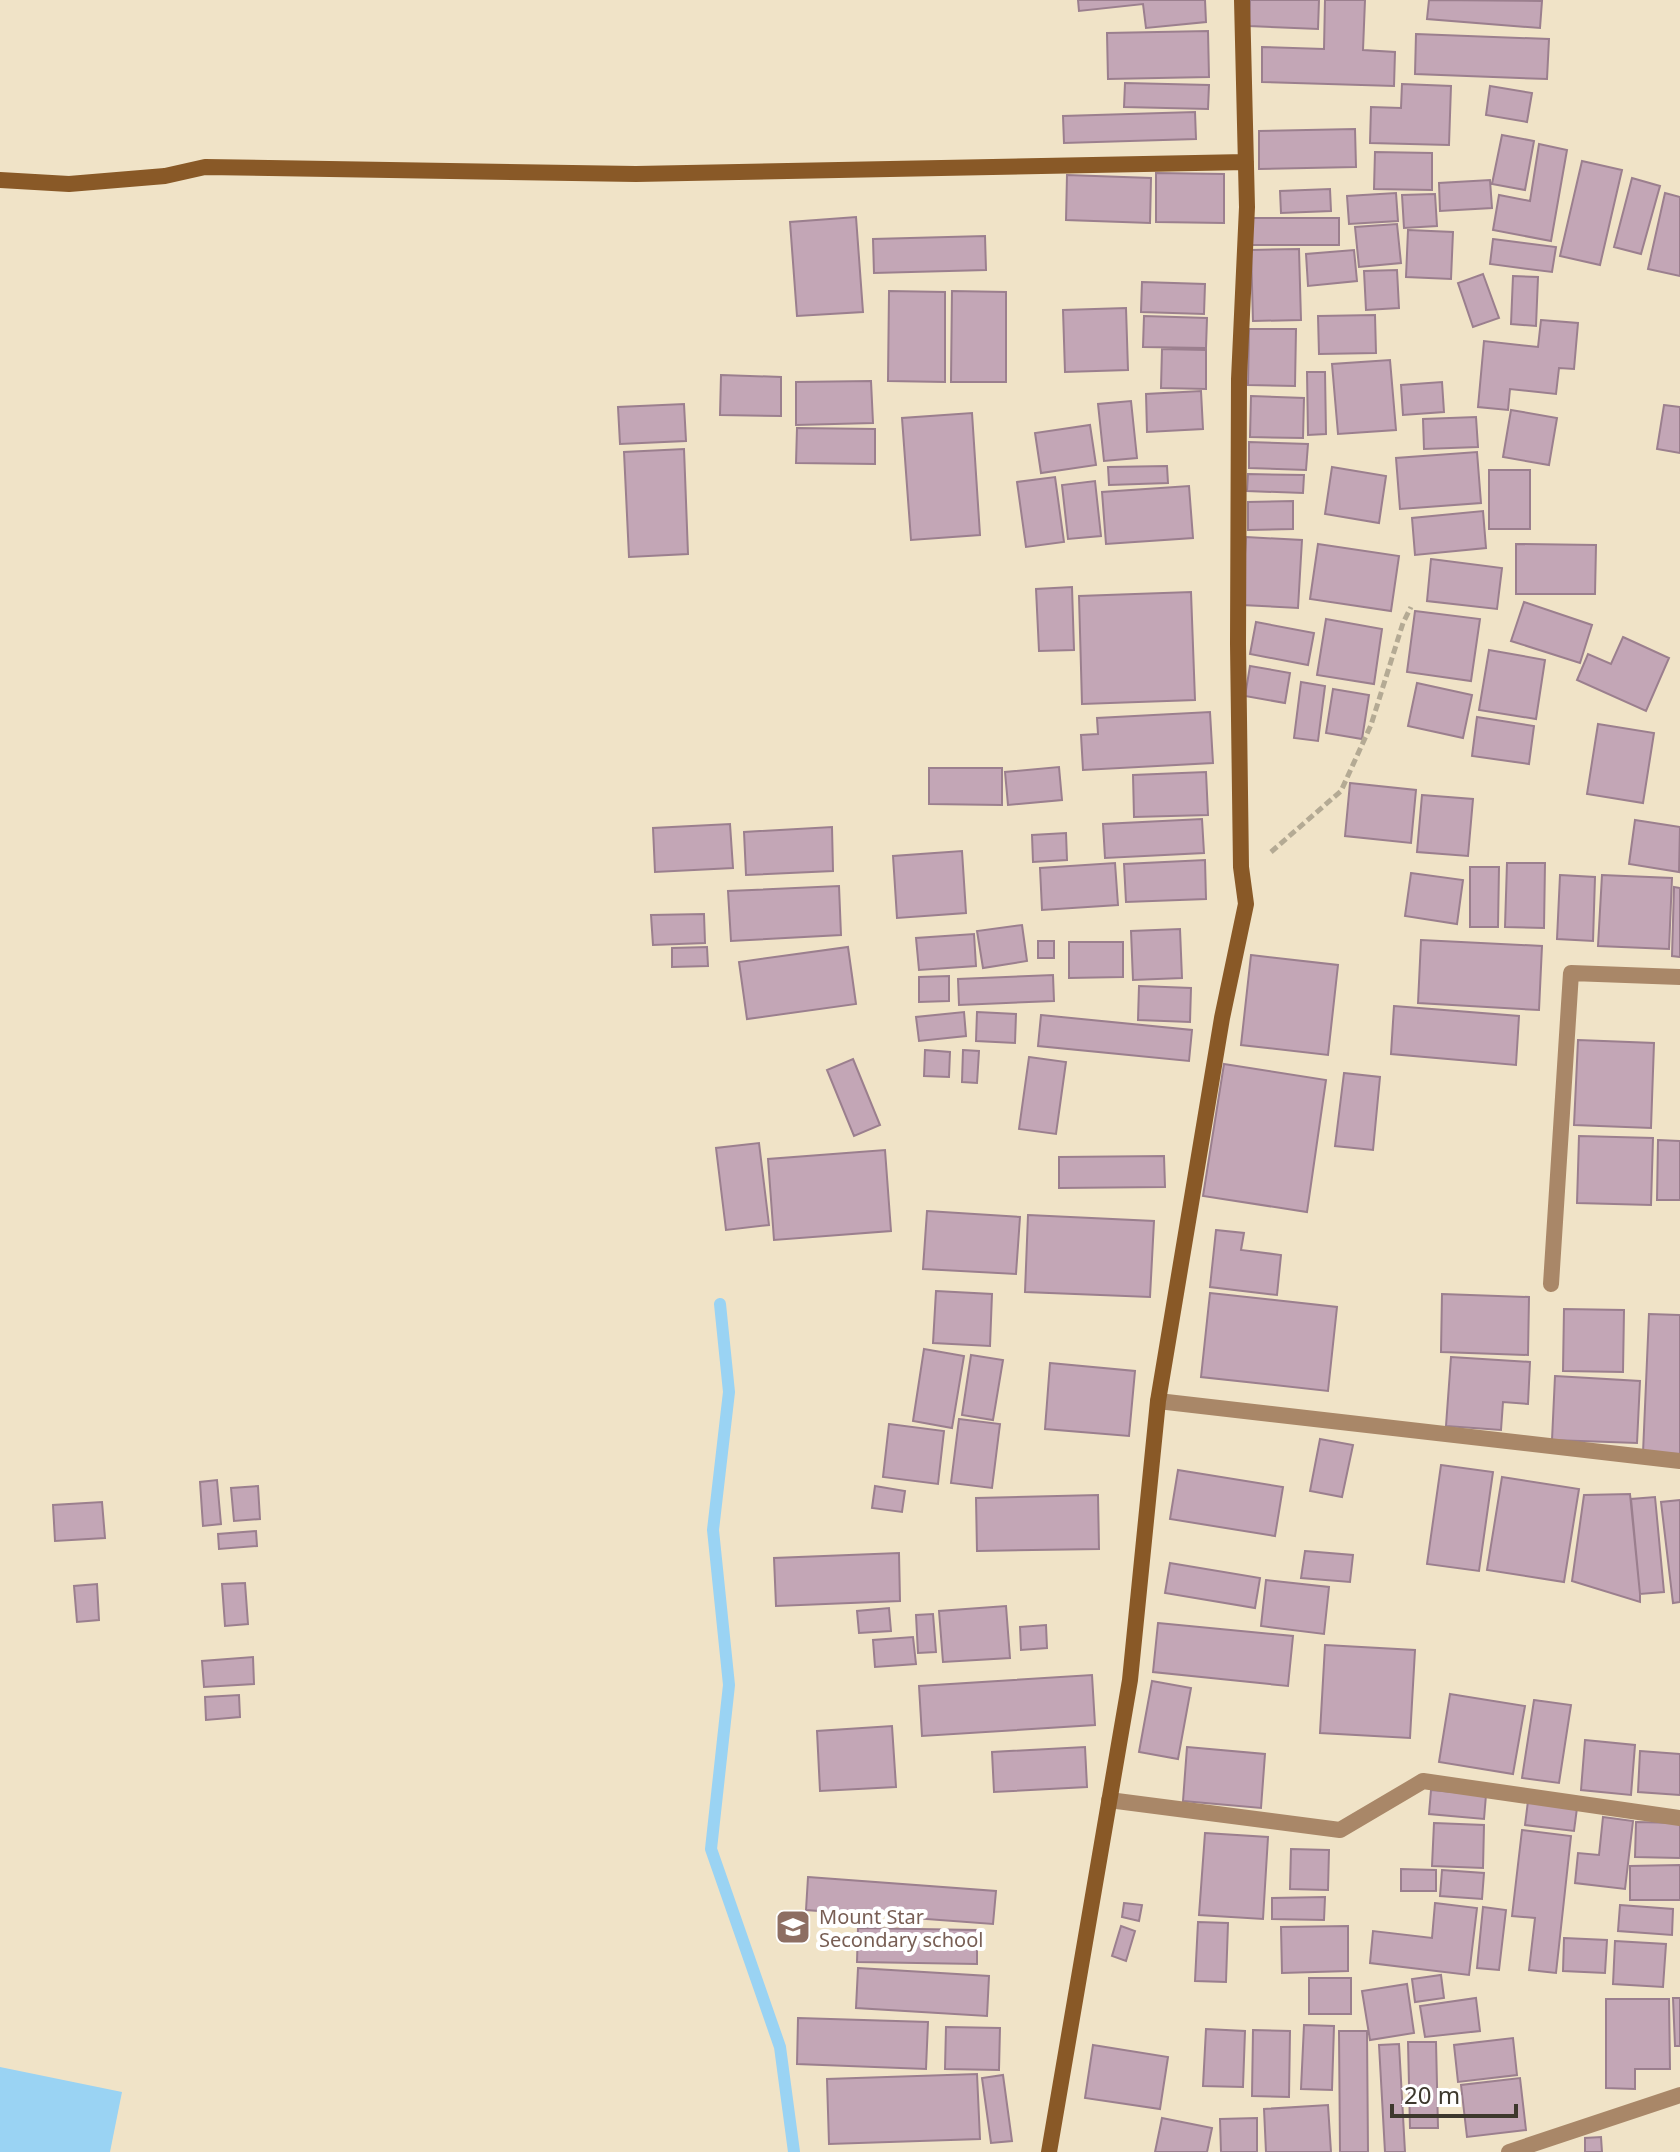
<svg xmlns="http://www.w3.org/2000/svg" width="1680" height="2152" font-family="'Noto Sans',sans-serif">
  <rect width="100%" height="100%" fill="#f0e3c7"/>
  <path fill="#9ad3f3" d="M0,2067L122,2092L110,2152H0Z"/>
  <g fill="none" stroke-linecap="round" stroke-linejoin="round">
    <path stroke="#9ad3f3" stroke-width="12" d="M720,1304L729,1392L713,1530L729,1685L711,1849L780,2047L794,2152"/>
  </g>
  <path fill="#c3a6b6" stroke="#9b7f8e" stroke-width="2" d="M1078,0H1205L1206,22L1146,28L1143,4L1079,11Z
    M1250,0H1319L1318,29L1249,26Z
    M1325,0H1365L1363,50L1395,52L1394,86L1262,82V47L1324,49Z
    M1429,0L1542,1L1540,28L1427,19Z
    M1208,31L1209,77L1108,79L1107,33Z
    M1416,34L1549,39L1547,79L1415,74Z
    M1125,83L1209,85L1208,109L1124,107Z
    M1402,84L1451,86L1449,145L1370,143L1371,107L1401,108Z
    M1490,86L1532,93L1527,122L1486,115Z
    M1195,112L1196,139L1064,143L1063,116Z
    M1355,129L1356,167L1259,169V131Z
    M1502,135L1534,141L1525,190L1492,184Z
    M1539,144L1567,150L1551,241L1493,230L1499,195L1530,201Z
    M1375,152L1432,153V190L1374,189Z
    M1582,161L1622,170L1600,265L1560,256Z
    M1156,173L1224,174V223L1156,222Z
    M1067,175L1151,178L1150,223L1066,220Z
    M1632,178L1660,186L1641,254L1614,247Z
    M1490,180L1492,208L1440,211L1439,183Z
    M1330,189L1331,211L1281,213L1280,191Z
    M1396,193L1398,221L1349,224L1347,196Z
    M1665,193L1680,197V276L1648,269Z
    M1435,194L1437,226L1404,228L1402,195Z
    M856,217L863,312L797,316L790,222Z
    M1251,218H1339V245H1250Z
    M1397,224L1401,263L1359,267L1355,227Z
    M1408,230L1453,232L1451,279L1406,277Z
    M985,236L986,270L874,273L873,239Z
    M1493,239L1556,247L1552,272L1490,264Z
    M1299,249L1301,320L1253,321L1251,250Z
    M1354,250L1357,281L1308,286L1306,254Z
    M1397,270L1399,308L1366,310L1364,271Z
    M1483,274L1499,318L1473,327L1458,283Z
    M1513,276L1538,277L1536,326L1511,324Z
    M1142,282L1205,284L1204,314L1141,312Z
    M889,291L945,292V382L888,381Z
    M952,291L1006,292V382H951Z
    M1126,308L1128,370L1065,372L1063,310Z
    M1375,315L1376,353L1319,354L1318,316Z
    M1144,316L1207,318L1206,348L1143,347Z
    M1541,320L1578,323L1574,369L1559,368L1556,394L1510,389L1508,410L1478,407L1484,341L1538,347Z
    M1249,329H1296L1295,386L1248,385Z
    M1162,349L1206,350V389L1161,388Z
    M1390,360L1396,430L1338,434L1332,364Z
    M1307,372H1325L1326,434L1308,435Z
    M721,375L781,377V416L720,415Z
    M871,381L873,423L796,425V382Z
    M1442,382L1444,412L1403,415L1401,385Z
    M1201,391L1203,429L1147,432L1146,394Z
    M1251,396L1304,398L1303,438L1250,437Z
    M1131,401L1137,458L1104,461L1098,404Z
    M684,404L686,441L620,444L618,407Z
    M1664,405L1680,407V453L1657,449Z
    M1511,410L1557,418L1549,465L1503,457Z
    M972,413L980,535L911,540L902,418Z
    M1476,417L1478,447L1424,449L1423,419Z
    M1090,425L1096,465L1041,473L1035,433Z
    M797,428L875,429V464L796,463Z
    M1249,442L1308,444L1306,470L1249,468Z
    M684,449L688,554L629,557L624,452Z
    M1477,452L1481,503L1400,509L1396,458Z
    M1167,466L1168,483L1109,485L1108,467Z
    M1332,467L1386,476L1379,523L1325,514Z
    M1489,470H1530V529H1489Z
    M1248,474L1304,475L1303,493L1247,491Z
    M1055,477L1064,542L1026,547L1017,482Z
    M1095,481L1101,536L1068,539L1062,485Z
    M1189,486L1193,538L1106,544L1102,492Z
    M1293,501V529L1248,530V502Z
    M1483,511L1486,548L1415,555L1412,518Z
    M1246,537L1302,540L1298,608L1242,605Z
    M1318,544L1399,556L1391,611L1310,599Z
    M1516,544L1596,545L1595,594H1516Z
    M1431,559L1502,568L1497,609L1427,601Z
    M1072,587L1074,650L1039,651L1036,589Z
    M1191,592L1195,700L1082,704L1079,596Z
    M1524,602L1592,625L1580,663L1511,641Z
    M1415,611L1480,619L1471,681L1407,672Z
    M1326,619L1382,629L1374,684L1317,675Z
    M1256,622L1314,633L1308,665L1250,654Z
    M1623,637L1669,658L1646,711L1577,680L1588,654L1611,664Z
    M1489,650L1545,660L1536,719L1479,710Z
    M1250,666L1290,673L1285,703L1245,696Z
    M1301,682L1325,686L1318,741L1294,738Z
    M1417,683L1472,695L1463,738L1408,726Z
    M1333,689L1369,695L1362,739L1326,733Z
    M1210,712L1213,763L1083,770L1081,735L1098,734L1097,718Z
    M1477,717L1534,726L1529,764L1472,756Z
    M1598,724L1654,733L1643,803L1587,794Z
    M1059,767L1062,800L1008,805L1005,772Z
    M929,768H1002V805L929,804Z
    M1206,772L1208,815L1134,817L1133,775Z
    M1350,783L1416,790L1411,843L1345,836Z
    M1422,795L1473,799L1468,856L1417,852Z
    M1202,819L1204,853L1105,858L1103,824Z
    M1635,820L1680,827L1679,872L1629,864Z
    M730,824L733,868L655,872L653,828Z
    M832,827L833,871L746,875L744,832Z
    M1066,833L1067,860L1033,862L1032,835Z
    M962,851L966,913L897,918L893,856Z
    M1205,860L1206,899L1126,902L1124,864Z
    M1115,863L1118,905L1042,910L1040,868Z
    M1507,863H1545L1544,928L1505,927Z
    M1470,867H1499L1498,927H1470Z
    M1411,873L1463,880L1457,924L1405,916Z
    M1560,875L1595,877L1593,941L1557,939Z
    M1602,875L1672,878L1669,949L1598,946Z
    M839,886L841,935L731,941L728,891Z
    M1674,887L1680,888V957L1672,956Z
    M704,914L705,943L653,945L651,915Z
    M1022,925L1027,961L983,968L977,931Z
    M1180,929L1182,978L1133,980L1131,931Z
    M974,934L976,966L919,970L916,938Z
    M1421,940L1542,946L1539,1010L1418,1003Z
    M1038,941H1054V958H1038Z
    M1069,942H1123V977L1069,978Z
    M707,947L708,966L672,967V948Z
    M848,947L856,1004L747,1019L739,962Z
    M1251,955L1338,965L1328,1055L1241,1045Z
    M1053,975L1054,1001L959,1005L958,979Z
    M949,976V1001L919,1002V977Z
    M1139,986L1191,988L1190,1022L1138,1020Z
    M1394,1006L1519,1016L1516,1065L1391,1054Z
    M964,1012L966,1036L919,1041L916,1017Z
    M977,1012L1016,1014L1015,1043L976,1041Z
    M1041,1015L1192,1030L1189,1061L1038,1046Z
    M1578,1040L1654,1043L1651,1128L1574,1125Z
    M925,1050L950,1052L949,1077L924,1076Z
    M963,1050L979,1051L977,1083L962,1082Z
    M1029,1057L1066,1062L1056,1134L1019,1129Z
    M853,1059L880,1125L854,1136L827,1070Z
    M1224,1064L1326,1080L1307,1212L1203,1196Z
    M1344,1073L1380,1077L1373,1150L1335,1146Z
    M1579,1136L1653,1138L1651,1205L1577,1203Z
    M1658,1140L1680,1141V1200H1657Z
    M759,1143L769,1225L726,1230L716,1148Z
    M885,1150L891,1231L774,1240L768,1159Z
    M1164,1156L1165,1187L1059,1188V1157Z
    M927,1211L1020,1217L1016,1274L923,1269Z
    M1028,1215L1154,1221L1150,1297L1025,1292Z
    M1216,1230L1244,1233L1241,1250L1281,1255L1277,1295L1210,1287Z
    M936,1291L992,1294L990,1346L933,1343Z
    M1210,1293L1337,1307L1328,1391L1201,1377Z
    M1442,1294L1529,1297L1528,1355L1441,1352Z
    M1564,1309L1624,1310L1623,1372L1563,1371Z
    M1649,1314L1680,1315V1454L1643,1453Z
    M924,1349L964,1356L952,1428L913,1421Z
    M971,1355L1003,1360L993,1420L962,1415Z
    M1451,1357L1530,1362L1528,1404L1503,1402L1501,1430L1446,1426Z
    M1050,1363L1135,1371L1129,1436L1045,1429Z
    M1555,1376L1640,1381L1637,1443L1552,1440Z
    M959,1419L1000,1424L992,1488L951,1483Z
    M889,1424L944,1431L938,1484L883,1477Z
    M1320,1439L1353,1445L1342,1497L1310,1491Z
    M1441,1465L1493,1472L1479,1571L1427,1564Z
    M1178,1470L1283,1487L1275,1536L1170,1519Z
    M1502,1477L1579,1489L1564,1582L1487,1570Z
    M217,1480L221,1524L203,1526L200,1482Z
    M258,1486L260,1519L234,1521L231,1488Z
    M875,1486L905,1491L902,1512L872,1508Z
    M1630,1494L1640,1594V1602L1572,1581L1584,1495Z
    M1098,1495L1099,1549L977,1551L976,1498Z
    M1655,1497L1664,1592L1640,1594L1631,1499Z
    M1680,1500V1602L1673,1603L1661,1502Z
    M102,1502L105,1538L55,1541L53,1505Z
    M256,1531L257,1546L219,1549L218,1534Z
    M1305,1551L1353,1555L1350,1582L1301,1578Z
    M899,1553L900,1601L776,1606L774,1558Z
    M1170,1563L1260,1578L1255,1608L1165,1593Z
    M1266,1580L1329,1587L1324,1634L1261,1626Z
    M245,1583L248,1624L225,1626L222,1584Z
    M97,1584L99,1620L77,1622L74,1586Z
    M1006,1606L1010,1658L943,1662L939,1611Z
    M889,1608L891,1631L859,1633L857,1611Z
    M933,1614L936,1652L918,1653L916,1615Z
    M1158,1623L1293,1636L1288,1686L1153,1672Z
    M1046,1625L1047,1648L1021,1650L1020,1627Z
    M913,1637L916,1664L875,1667L873,1640Z
    M1325,1645L1415,1650L1410,1738L1320,1733Z
    M253,1657L254,1684L204,1687L202,1661Z
    M1092,1675L1095,1725L922,1736L919,1686Z
    M1152,1681L1191,1688L1178,1759L1139,1752Z
    M1450,1694L1525,1706L1513,1774L1439,1762Z
    M239,1695L240,1717L206,1720L205,1697Z
    M1534,1700L1571,1705L1559,1783L1522,1778Z
    M892,1726L896,1787L820,1791L817,1731Z
    M1585,1740L1635,1745L1631,1795L1581,1790Z
    M1085,1747L1087,1787L994,1792L992,1752Z
    M1187,1747L1265,1754L1261,1808L1183,1801Z
    M1640,1751L1680,1754V1795L1638,1792Z
    M1431,1790L1486,1795L1484,1819L1429,1814Z
    M1528,1801L1577,1808L1574,1831L1525,1825Z
    M1603,1817L1633,1821L1625,1889L1575,1883L1578,1853L1599,1855Z
    M1636,1822L1680,1823V1858L1635,1857Z
    M1434,1823L1484,1825L1483,1868L1432,1866Z
    M1522,1830L1571,1836L1556,1973L1529,1970L1535,1918L1512,1916Z
    M1205,1833L1268,1837L1263,1919L1199,1915Z
    M1291,1849L1329,1850L1328,1890L1290,1889Z
    M1680,1865V1900H1630V1866Z
    M1401,1869L1436,1870V1891H1401Z
    M1442,1870L1484,1873L1482,1899L1440,1896Z
    M808,1877L996,1891L993,1924L806,1910Z
    M1325,1897L1324,1920L1272,1919V1898Z
    M1124,1903L1142,1905L1139,1921L1122,1917Z
    M1435,1903L1477,1908L1469,1975L1370,1963L1373,1931L1432,1938Z
    M1620,1905L1673,1909L1672,1935L1618,1931Z
    M1483,1907L1506,1910L1499,1970L1477,1968Z
    M1198,1922L1228,1923L1226,1982L1195,1981Z
    M1121,1926L1135,1931L1126,1961L1112,1956Z
    M1348,1926V1971L1282,1973L1281,1927Z
    M858,1928L977,1930V1964L857,1962Z
    M1564,1938L1607,1940L1605,1973L1563,1971Z
    M1615,1941L1666,1944L1663,1987L1613,1984Z
    M858,1968L989,1976L987,2016L856,2008Z
    M1441,1975L1444,1998L1415,2002L1412,1979Z
    M1309,1978H1351V2014H1309Z
    M1407,1984L1414,2033L1370,2040L1362,1991Z
    M1476,1998L1480,2031L1425,2037L1420,2006Z
    M1673,1998H1680V2046H1675Z
    M1606,1999H1669L1670,2069H1635V2089L1606,2088Z
    M798,2018L928,2022L926,2069L797,2064Z
    M1304,2025L1334,2026L1332,2090L1301,2089Z
    M946,2027L1000,2028L999,2070L945,2069Z
    M1206,2029L1245,2031L1243,2087L1203,2086Z
    M1253,2030L1290,2031L1289,2097L1252,2096Z
    M1339,2031H1367L1368,2152H1340Z
    M1513,2038L1517,2075L1458,2082L1454,2045Z
    M1408,2042H1436L1438,2128H1410Z
    M1399,2044L1405,2152H1385L1379,2045Z
    M1093,2045L1168,2057L1160,2109L1085,2098Z
    M977,2074L980,2139L829,2144L827,2079Z
    M1003,2075L1012,2141L991,2143L982,2078Z
    M1520,2078L1526,2130L1467,2137L1461,2085Z
    M1328,2105L1331,2152H1266L1264,2109Z
    M1162,2118L1212,2128L1207,2152H1155Z
    M1257,2118V2152H1221L1220,2119Z
    M1601,2137L1602,2152H1585V2138Z"/>
  <g fill="none" stroke-linecap="round" stroke-linejoin="round">
    <path stroke="#b4aa94" stroke-width="5" stroke-dasharray="8 4" stroke-linecap="butt" d="M1271,852L1341,791L1371,725L1403,623L1411,607"/>
    <path stroke="#a98768" stroke-width="16" d="M1551,1284L1571,973L1680,977
      M1158,1401L1680,1461
      M1109,1800L1340,1830L1423,1781L1680,1818
      M1509,2152L1680,2095"/>
    <path stroke="#895927" stroke-width="16" d="M0,180L69,184L165,176L205,167L636,174L1246,162
      M1049,2152L1130,1680L1158,1401L1222,1018L1246,904L1241,867L1238,644L1239,379L1247,207L1242,0"/>
  </g>
  <defs>
    <symbol id="school-square" viewBox="-11 -11 22 22"><rect x="-9" y="-9" width="18" height="18" rx="4" fill="#8d6e63" stroke="#fff"/><path d="M0-5L7-2L0 1L-7-2ZM-4 1L0 2.5L4 1V4Q0 6-4 4Z" fill="#fff"/></symbol>
  </defs>
  <g fill-rule="evenodd">
    <use href="#school-square" x="773" y="1907" width="40" height="40"/>
  </g>
  <g text-anchor="middle" dominant-baseline="central" stroke-width="8" stroke-linejoin="round" paint-order="stroke">
    <g font-size="20" fill="#785e54" stroke="#fff" text-anchor="start">
      <text x="819" y="1916">Mount Star<tspan x="819" dy="23">Secondary school</tspan></text>
    </g>
  </g>
  <path d="M1392 2104v12h124v-12" fill="none" stroke="#3d382d" stroke-width="4"/>
  <text x="1404" y="2104" font-size="24" fill="#3d382d" stroke="#ffffff" stroke-width="6" paint-order="stroke">20 m</text>
</svg>
